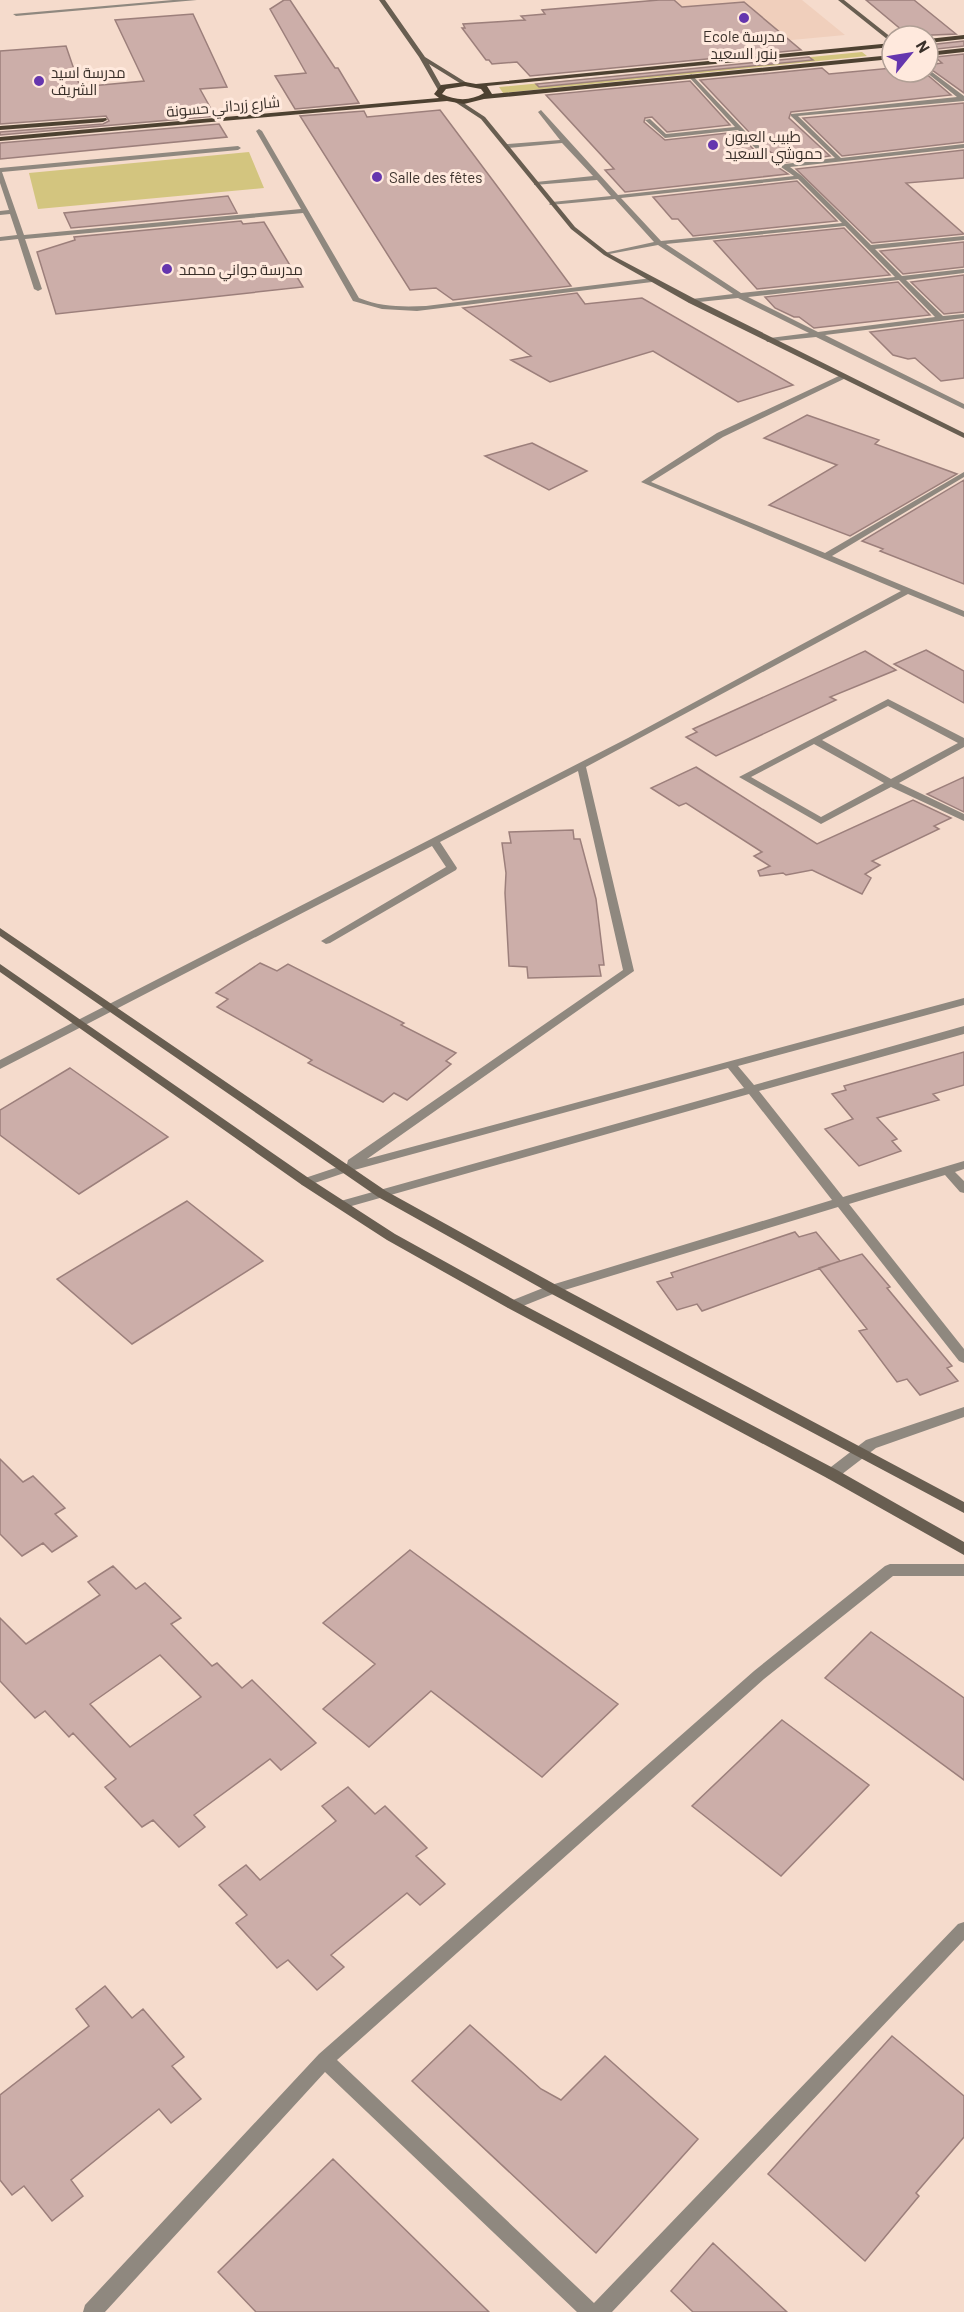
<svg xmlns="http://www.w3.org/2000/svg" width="964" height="2312" font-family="Barlow,Cairo,sans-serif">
  <rect width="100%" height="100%" fill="#f5dbcc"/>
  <path fill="#f0cfbc" d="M646,0H802L845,35L697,49Z"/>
  <path fill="#d3c57f" d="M862,52L867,56L503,93L499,87Z
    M249,152L264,188L38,209L29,173Z"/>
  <path fill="#ccaea9" stroke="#9c7f7b" stroke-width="1.5" fill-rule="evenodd" d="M284,0H290L335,68H338L359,103L295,109L275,76L306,73L270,9Z
    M659,0H674L682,7L744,2L801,50L530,76L517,62L492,64L489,60H486L462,28H465L463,24L525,20L521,16L545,14L542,10Z
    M866,0H914L956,34L909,36Z
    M193,14L227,87L200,89L215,116L0,135V132L103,124L109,121L106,116L0,124V51L66,46L80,87L144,81L115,20Z
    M964,41V46L928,50V45Z
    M964,54V93L928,67V65L942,63L935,57Z
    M809,57L813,60L539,87L536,84Z
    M822,68L829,74L892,68V72H924L951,95L791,112L789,118L830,156L786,162L764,148L700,80Z
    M690,81L730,125L667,132L652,117L645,118L644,122L665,140L737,132L758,154L788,174L625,192L605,170L614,169L546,95Z
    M964,103V142L842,156L803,118Z
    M440,110L497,186L571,286L453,300L436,288L410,290L300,116L364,111L367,117Z
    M219,124L227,137L0,159V143Z
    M964,150V178L906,183L964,234L872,243L796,169Z
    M797,181L837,221L693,236L678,219H672L653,197Z
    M228,196L237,213L71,228L64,213Z
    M241,221L243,224L264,222L303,287L56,314L37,252L75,240L74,237Z
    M844,228L890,275L757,289L714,241Z
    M964,242V267L903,274L880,251Z
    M964,275V312L944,314L911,282Z
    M898,282L930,315L814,328L799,317H794L775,308L765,297Z
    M577,293L585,304L642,298L793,385L738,402L653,351L550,382L511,360L531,356L463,308Z
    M964,320V378L941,381L915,358L908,359L893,355L870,332Z
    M807,415L879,440L875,444L957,474L850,536L769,505L837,465L764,438Z
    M532,443L587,471L549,490L485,456Z
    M964,480V584L880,551L883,549L862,541Z
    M926,650L964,671V703L894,664Z
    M865,651L896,670L830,697L836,700L716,756L686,737L697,732L693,729Z
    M696,767L817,844L913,800L951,818L934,826L939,829L872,861L880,865L865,874L871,878L862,894L812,870L786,875L783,873L760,876L758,871L770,866L754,856L762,852L686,803L679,806L651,788Z
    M964,777V812L927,794Z
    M573,830L574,839H580L596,899L604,965H599L601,976L528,978L527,967L509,966L505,893L506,873L502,843H511L509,832Z
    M260,963L277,971L288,964L404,1023L401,1025L456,1053L446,1061L451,1064L407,1100L394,1093L383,1102L308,1063L312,1060L217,1007L228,999L216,993Z
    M964,1052V1085L933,1094L939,1100L877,1118L897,1139L892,1141L901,1151L859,1166L825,1129L853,1119L832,1094L846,1090L844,1086Z
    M70,1068L168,1137L79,1194L0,1135V1110Z
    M187,1201L263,1261L132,1344L57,1279Z
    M795,1232L799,1237L816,1232L840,1261L702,1311L697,1304L677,1310L657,1282L673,1277L671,1273Z
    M862,1254L890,1287L887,1288L952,1366L947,1368L958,1381L920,1395L907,1379L897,1382L859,1331L867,1329L819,1268Z
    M0,1459L23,1482L33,1476L65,1508L55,1514L77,1536L52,1552L43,1543L22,1556L0,1534Z
    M410,1550L618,1704L542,1777L431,1691L369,1747L323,1709L375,1664L323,1623Z
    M113,1566L136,1589L145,1583L181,1618L171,1624L212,1666L217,1663L242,1688L252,1680L316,1743L281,1770L270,1759L194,1815L205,1827L179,1847L153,1820L142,1827L105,1787L116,1779L73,1733L69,1737L45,1711L35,1718L0,1681V1618L26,1644L100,1595L88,1582ZM160,1655L201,1697L130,1747L90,1704Z
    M871,1632L964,1698V1780L825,1678Z
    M782,1720L869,1785L781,1876L692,1806Z
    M348,1787L375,1814L385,1806L427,1848L416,1856L445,1884L420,1905L407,1893L331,1955L344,1967L317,1990L288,1960L277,1968L236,1923L247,1915L219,1885L246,1865L260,1880L336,1821L322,1806Z
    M105,1986L132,2018L143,2009L184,2057L172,2066L201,2099L171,2123L159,2109L113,2146L71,2180L83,2196L52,2221L24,2186L12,2195L0,2180V2095L89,2026L76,2009Z
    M470,2025L541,2089L561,2100L605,2056L698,2139L596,2253L412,2081Z
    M892,2036L964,2096V2137L916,2193L919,2196L865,2261L768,2174Z
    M333,2159L422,2246L489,2312H256L218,2272Z
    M713,2243L787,2312H693L671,2291Z"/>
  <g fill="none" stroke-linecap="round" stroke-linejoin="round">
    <path fill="#8f887f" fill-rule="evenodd" d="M173,0H197L16,16L13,14Z
      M928,69L964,96V101L798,116L841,158L964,144V148L790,167L802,176L871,245L964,236V240L875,249L902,276L964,269V273L906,280L943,316L964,314V318L825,335L964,404V409L816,337L767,342L766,340L770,338L809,333L738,298L689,303L688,301L692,299L733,294L658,245L604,255V253L654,242L615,199L550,205L549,204L552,202L611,196L597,180L534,185V183L536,182L593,176L562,143L507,148L504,146L507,144L560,140L538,112L541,110L618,195L794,176L759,152L738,130L665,138L645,120L650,119L666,134L735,127L689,77L691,74L763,150L785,164L835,158L791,116V114L957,97L926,72H928ZM798,179L842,223L661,241L621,198ZM845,226L895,277L741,293L666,244ZM899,280L935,317L818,332L748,297Z
      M259,129L262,131L359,298C381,307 402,307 426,306L652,278L656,280L652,282L417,311L382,309L353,301L303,213L25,239L42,289L38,291L34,289L18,239L0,241V237L17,235L10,214L0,215V211L9,210L0,183V168L238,146L241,148L238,150L2,172L24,235L301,209L256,131Z
      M841,375L848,377L723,437L651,482L825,553L964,472V477L832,556L964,611V617L908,594L586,767L634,971L367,1159L964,998V1005L738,1066L754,1085L964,1026V1034L759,1091L843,1197L964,1161V1169L955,1172L964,1181V1193L960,1192L945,1175L849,1204L964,1349V1363L959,1361L838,1207L558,1292L518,1308H508L507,1305L508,1302L548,1286L832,1200L749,1094L341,1209L335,1205L337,1202L744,1088L728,1068L347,1172L306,1186L302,1185L300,1182L302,1179L347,1164L348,1160L623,970L578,771L440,842L457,868L456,870L330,943L326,944L321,941L446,867L432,846L0,1069V1060L628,738L901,591L641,482L717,433Z
      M888,699L964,738V747L899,783L964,814V821L891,787L821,824L739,777ZM888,706L958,743L891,779L822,740ZM814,744L884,783L821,817L751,777Z
      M964,1407V1417L876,1448L837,1478L832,1479L827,1478L825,1474L827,1470L866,1440Z
      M890,1564H964V1576H893L764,1679L337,2060L594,2303L958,1924L964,1922V1940L612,2312H577L325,2072L105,2312H83L85,2305L319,2054L754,1671L885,1566Z"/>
    <path fill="#685e51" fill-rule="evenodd" d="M379,0H385L425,57L467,83V85H463L429,64L443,89L438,90L419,57Z
      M838,0H844L892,38V43Z
      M455,100H459L485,117L575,227L608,253L695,299L964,433V438L689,303L604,255L571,229L481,119L455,102Z
      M0,928L386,1191L558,1286L964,1502V1513L548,1292L378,1197L0,936Z
      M0,964L310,1179L395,1234L518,1302L837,1470L964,1542V1555L827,1478L508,1308L387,1240L302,1185L0,972Z"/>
    <path fill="#4d4131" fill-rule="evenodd" d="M964,35V39L928,43V39Z
      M892,43V47L487,86L492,94L892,55V59L484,99L464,104L447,101L0,141V137L439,98L434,94L441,85L465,82L476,84ZM465,86L481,89L484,93C471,101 456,101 442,94L446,89Z
      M964,48V52L928,56V52Z
      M106,118L107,120L103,122L0,130V126Z"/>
  </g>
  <g fill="#6536ae" stroke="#ffe9dd" stroke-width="2">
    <circle cx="744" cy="18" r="6"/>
    <circle cx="39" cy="81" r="6"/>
    <circle cx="713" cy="145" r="6"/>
    <circle cx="377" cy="177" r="6"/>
    <circle cx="167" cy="269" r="6"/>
  </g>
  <g text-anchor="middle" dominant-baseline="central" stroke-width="6" stroke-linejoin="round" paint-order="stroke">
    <g font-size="15" fill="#3a302a" stroke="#ffe9dd" text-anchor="start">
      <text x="744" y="36" text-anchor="middle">Ecole مدرسة<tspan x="744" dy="17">بنور السعيد</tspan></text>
      <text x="51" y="72">مدرسة اسيد<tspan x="51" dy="17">الشريف</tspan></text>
      <text x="725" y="136">طبيب العيون<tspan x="725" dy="17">حموشي السعيد</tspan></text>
      <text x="389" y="177">Salle des fêtes</text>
      <text x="179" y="269">مدرسة جواني محمد</text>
    </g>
    <g font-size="15" fill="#3a302a" stroke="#ffe9dd">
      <text transform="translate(223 106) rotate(-5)">شارع زرداني حسونة</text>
    </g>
  </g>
  <g transform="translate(910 54) rotate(60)"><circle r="28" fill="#ffe9dd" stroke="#b09f95" stroke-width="1.5"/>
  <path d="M0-4.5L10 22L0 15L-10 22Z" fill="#6536ae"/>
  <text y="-9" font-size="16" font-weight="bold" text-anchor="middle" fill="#3a302a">N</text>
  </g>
</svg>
